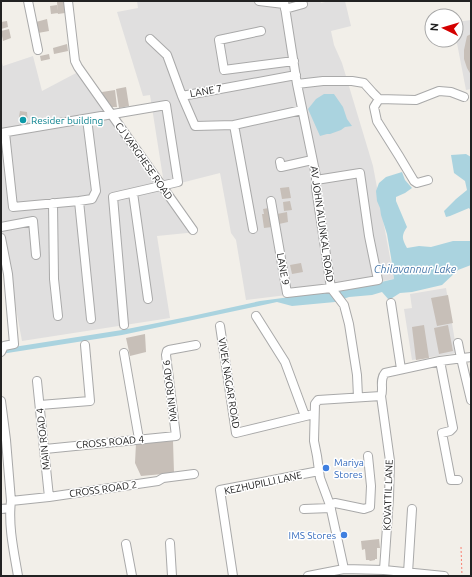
<svg xmlns="http://www.w3.org/2000/svg" width="472" height="577" font-family="Ubuntu,sans-serif">
  <rect width="100%" height="100%" fill="#f2efe9"/>
  <path fill="#e0dfdf" d="M137,1H320L321,3L329,1H345L351,26L331,31L334,45L342,63L373,166L394,279L337,289L246,300L236,240L231,233L220,173L165,187L197,232L157,236L170,318L22,341L6,256L1,257V59L3,66L33,56L42,91L78,72L164,184L150,95L143,96L117,12L138,8Z
    M471,20V89L466,90L456,38V22Z
    M446,288L457,353L412,360L404,309L412,308L410,294Z"/>
  <path fill="#aad3df" d="M324,94H334L343,107L347,119L352,126L345,127L341,130L330,134H327L320,136L308,109L316,99Z
    M466,154L471,157V211L469,208L450,216L446,217L444,211L456,199L467,190L465,181L454,173L451,155Z
    M402,172L405,180L412,188L405,193L396,197V201L407,227C401,236 402,239 407,248L419,246L431,247L453,241H471V265L458,270L442,285L412,292L400,293L389,300L382,292L372,295L349,297L335,302L292,306L277,302L122,335L1,354V349L122,330L192,316L260,301L328,292L347,290L394,279L391,257L387,234L381,215L380,208L377,201L376,191L379,183L386,177Z"/>
  <path fill="#c7bfb8" d="M57,2H64L65,13L58,14Z
    M57,5L58,13L51,14L50,6Z
    M47,19L49,31L38,33L36,22Z
    M7,21L8,27L1,29V22Z
    M9,29L11,38L3,41L1,31Z
    M471,34V75L467,68L464,59V50L467,36Z
    M67,44L68,51L54,54L53,48Z
    M49,54L50,59L41,61L40,56Z
    M126,87L129,106L119,108L116,89Z
    M115,90L117,107H112V106H110L109,102L107,103L103,98L102,92Z
    M20,111L27,112L28,124L20,125L19,117Z
    M289,187L291,198L282,199L280,188Z
    M290,201L292,210L284,211L283,202Z
    M269,208L272,227L264,228L262,214H264L263,209Z
    M287,212L288,222L279,224L277,214Z
    M301,263L303,272L292,274L290,265Z
    M448,295L453,323L437,326L431,298Z
    M424,325L429,358L416,360L412,327Z
    M448,325L453,351L439,354L434,328Z
    M145,334L146,352L130,356L126,338Z
    M173,441L174,473L141,476L135,463L136,443Z
    M379,539L380,548H377V559H375V560L370,561L369,560H366L365,549L362,550L361,541Z"/>
  <g fill="none" stroke-linecap="round" stroke-linejoin="round">
    <defs>
      <path id="minor" d="M28,1L38,50
        M68,1L75,61L78,67L193,230
        M259,1L284,4
        M284,1L297,84L316,176V188L331,288L344,305L349,324L357,375L358,397
        M285,9L303,4
        M261,31L219,40L224,70L294,61
        M150,39L167,55L182,96L296,75
        M297,84L323,81H352L364,83L373,93L379,99L416,100L439,91L451,92L464,97
        M182,96L195,126L234,125
        M379,99L374,107L377,121L399,156L414,181L417,183L428,180
        M1,133L166,105L178,182L113,197L124,325
        M5,133L13,207L79,201L92,199L96,191L87,119
        M280,162L281,167L312,160
        M133,193L148,299
        M79,201L91,319
        M271,201L287,293L331,288L378,280L369,236L360,173L316,180
        M53,203L54,279L58,316
        M1,227L33,221L36,255
        M253,229L234,125L302,110
        M1,238L8,274L14,344L4,346L1,352
        M391,303L401,369
        M256,316L285,362L305,416
        M220,326L236,433L314,414
        M458,343L461,358L471,400
        M124,353L139,439
        M440,361L471,357
        M37,381L49,497
        M381,396L390,461L389,498L384,570
        M1,401L6,440L11,501C8,526 14,552 18,576
        M40,405L90,401L85,345
        M45,449L176,436L166,355L167,351L169,350L196,345
        M11,501L49,497L158,481L163,478L194,474
        M330,505L335,503L364,509L370,507L371,486L368,456
        M1,509L10,508
        M304,509L331,508
        M170,543L172,576
        M126,544L132,576
        M344,569L330,505L320,478L317,456L314,441L315,404L318,400L381,396C384,389 379,380 385,373L440,361L453,428L450,431L442,433L451,480H458
        M408,573L412,509
        M233,576L220,490L319,471
        M308,576L344,569L384,570L444,576"/>
    </defs>
    <use href="#minor" stroke="#a9a9a9" stroke-width="10"/>
    <path stroke="#fa8072" stroke-width="1" stroke-dasharray="2 2" stroke-linecap="butt" d="M461,547L462,576"/>
    <use href="#minor" stroke="#fff" stroke-width="8"/>
  </g>
  <circle fill="#0f9aa8" stroke="#fff" stroke-width="1.5" cx="23" cy="120" r="4"/>
  <g fill="#3f7fe0" stroke="#fff" stroke-width="1.5">
    <circle cx="326" cy="468" r="4"/>
    <circle cx="344" cy="535" r="4"/>
  </g>
  <g text-anchor="middle" dominant-baseline="central" stroke-width="3" stroke-linejoin="round" paint-order="stroke">
    <g font-size="10" fill="#222" stroke="#fff">
      <text transform="translate(206 91) rotate(-10)">LANE 7</text>
      <text transform="translate(144 161) rotate(55)">CJ VARGHESE ROAD</text>
      <text transform="translate(322 224) rotate(82)">AV JOHN ALUNKAL ROAD</text>
      <text transform="translate(283 269) rotate(80)">LANE 9</text>
      <text transform="translate(229 383) rotate(81)">VIVEK NAGAR ROAD</text>
      <text transform="translate(170 391) rotate(-97)">MAIN ROAD 6</text>
      <text transform="translate(43 439) rotate(-96)">MAIN ROAD 4</text>
      <text transform="translate(110 442) rotate(-5)">CROSS ROAD 4</text>
      <text transform="translate(263 483) rotate(-12)">KEZHUPILLI LANE</text>
      <text transform="translate(103 489) rotate(-8)">CROSS ROAD 2</text>
      <text transform="translate(388 495) rotate(-88)">KOVATTIL LANE</text>
    </g>
    <g font-size="10" fill="#0d838f" stroke="#fff" text-anchor="start">
      <text x="31" y="120">Resider building</text>
    </g>
    <g font-size="10" fill="#366cbe" stroke="#fff" text-anchor="start">
      <text x="334" y="462">Mariya<tspan x="334" dy="12">Stores</tspan></text>
      <text x="336" y="535" text-anchor="end">IMS Stores</text>
    </g>
    <g font-size="11" font-style="italic" fill="#4a7aab" stroke="#fff">
      <text x="415" y="269">Chilavannur Lake</text>
    </g>
  </g>
  <rect width="472" height="577" fill="none" stroke="#222222" stroke-width="4"/>
  <g transform="translate(444 28) rotate(275)"><circle r="19" fill="#ffffff" stroke="#a7a7a7"/>
  <path d="M0-3L7 15L0 10L-7 15Z" fill="#d40000"/>
  <text y="-6" font-size="11" font-weight="bold" text-anchor="middle" fill="#222222">N</text>
  </g>
</svg>
